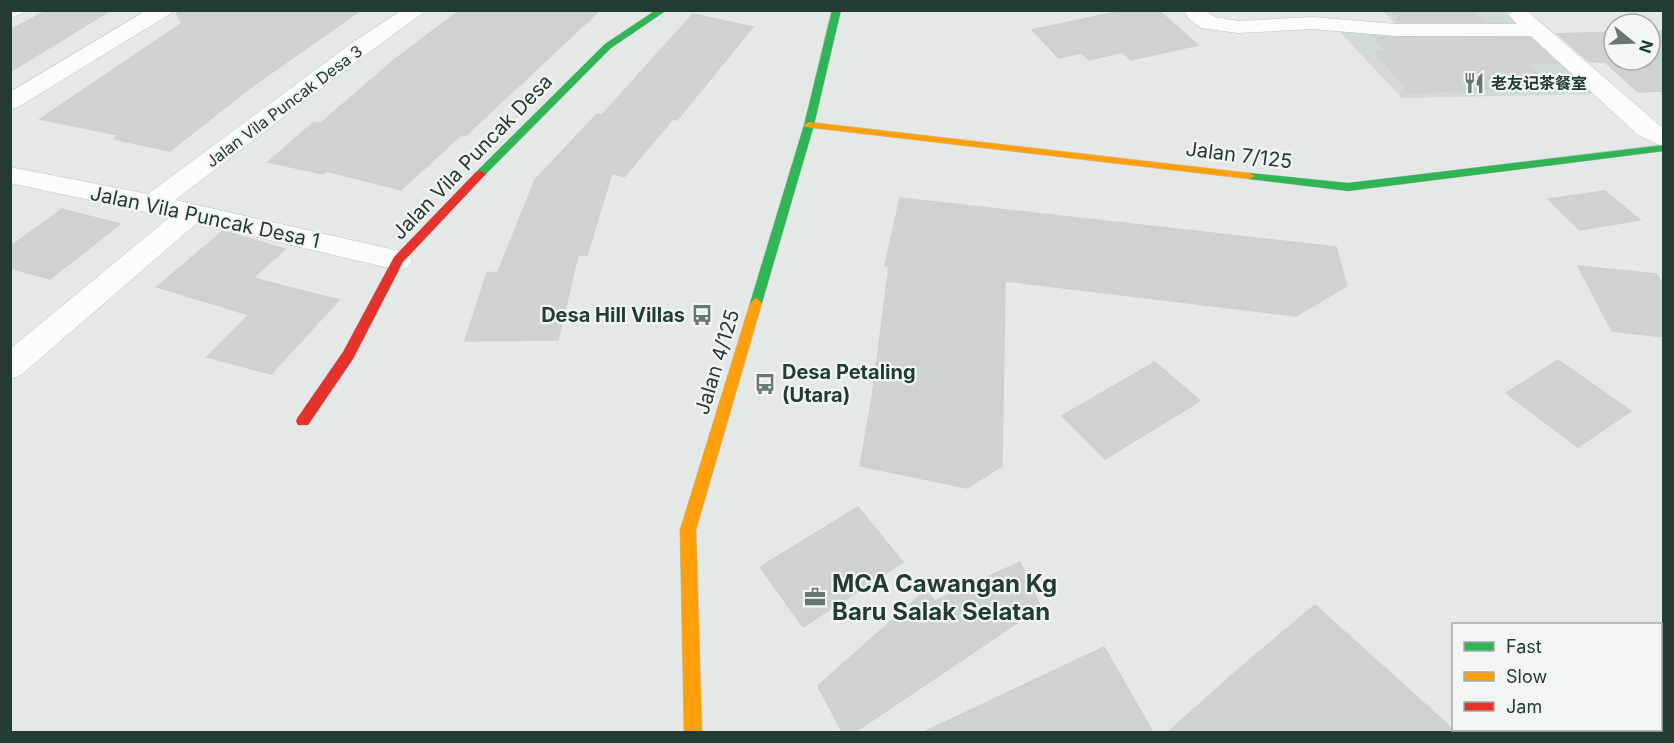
<svg xmlns="http://www.w3.org/2000/svg" width="1674" height="743" font-family="Inter,'Noto Sans SC',sans-serif">
  <rect width="100%" height="100%" fill="#e4e9e7"/>
  <path fill="#d2dad7" d="M1383,11H1505L1596,94L1402,98L1337,29L1404,33Z"/>
  <path fill="#ced2d1" stroke="#cdd2d0" stroke-width="1.5" d="M48,10H111L10,72V30Z
    M175,10H361L250,88L170,151L114,139L118,135L40,119L182,23Z
    M460,10H600L465,136L461,135L401,190L327,171L323,174L268,162L314,122L321,123L394,60Z
    M1125,10H1158L1198,45L1131,60L1123,52L1089,60L1081,53L1059,58L1032,30Z
    M1391,10H1471L1483,22H1401Z
    M693,14L753,27L677,120L673,119L624,177L612,173L587,255H578L558,340L465,341L487,273L498,272L535,180L597,114L602,115Z
    M1664,31V91L1638,92L1605,62H1590L1557,34L1614,32V60H1650V32Z
    M1373,36L1530,38L1557,63L1527,64L1549,86L1410,93L1375,52L1386,51Z
    M1605,191L1640,220L1580,230L1548,199Z
    M900,198L1336,247L1347,286L1296,316L1005,281L1002,466L967,488L860,466L872,398L889,267L885,266Z
    M62,209L120,224L50,279L10,268V247Z
    M223,231L285,249L253,278L339,300L271,374L207,357L249,315L157,287Z
    M1578,266L1656,274L1664,286V337L1612,331Z
    M1558,360L1631,411L1578,447L1506,393Z
    M1155,362L1200,401L1105,459L1062,416Z
    M858,507L903,562L803,627L760,567Z
    M1020,562L1041,607L855,732H842L818,686L926,590L935,601Z
    M1315,605L1456,732H1168L1241,667Z
    M1104,647L1153,732H924Z"/>
  <g fill="none" stroke-linecap="round" stroke-linejoin="round">
    <defs>
      <path id="street" d="M10,10H24L21,14L10,18Z
        M147,10H173L170,14L18,107L10,109V92Z
        M402,10H427L368,53L175,200L408,253L412,260L408,267L398,270L197,223L21,375L10,379V349L170,217L10,183V167L148,194L352,43Z
        M1183,10H1204L1215,17L1238,21L1312,17L1396,24H1517L1509,15L1513,11H1527L1664,129V147L1638,135L1531,36H1396L1312,29L1238,33L1201,28L1189,19Z
        M1660,693L1664,695V732H1651L1646,730H1660Z"/>
      <path id="fast" d="M656,10H667L611,48L484,176H476V172L605,44Z
        M832,10H841L814,125L762,303L756,308L750,303L804,125Z
        M1664,145V151L1348,191L1249,179L1243,176L1249,173L1348,183Z
        M1614,730H1634L1633,732H1613Z"/>
      <path id="slow" d="M809,122L1249,173L1255,176L1249,179L805,127L804,125Z
        M756,298L762,303L696,530L702,732H684L680,530L750,303Z
        M1664,682V700L1660,701V683Z"/>
      <path id="jam" d="M480,171L486,174L484,176L403,262L353,359L308,425H298L296,421L298,417L343,352L394,257L476,172Z"/>
    </defs>
    <use href="#street" stroke="#c1c6c4" stroke-width="1"/>
    <use href="#fast" stroke="#c0c6c4" stroke-width="1"/>
    <use href="#slow" stroke="#c0c6c4" stroke-width="1"/>
    <use href="#jam" stroke="#c0c6c4" stroke-width="1"/>
    <use href="#street" fill="#fbfcfb" fill-rule="evenodd"/>
    <use href="#fast" fill="#30b455" fill-rule="evenodd"/>
    <use href="#slow" fill="#ff9f0a" fill-rule="evenodd"/>
    <use href="#jam" fill="#e5322d" fill-rule="evenodd"/>
  </g>
  <defs>
    <symbol id="restaurant-bare" viewBox="-9 -9 18 18"><path d="M-5-6h1v4h1v-4h1v4h1v-4h1v5L-1.5 .5V6h-2V.5L-5-1ZM5-6V6H3V1.5H1.5Q1.5-4 5-6Z" fill="#677773" stroke="#f2f7f5" stroke-width="2.5" paint-order="stroke"/></symbol>
    <symbol id="bus-bare" viewBox="-9 -9 18 18"><path d="M-5-6H5V4H4V6H2V4H-2V6H-4V4H-5ZM-3.5-4V0h7V-4ZM-3.5 1.2v1.5H-2V1.2ZM2 1.2v1.5H3.5V1.2Z" fill="#677773" stroke="#f2f7f5" stroke-width="2.5" paint-order="stroke"/></symbol>
    <symbol id="office-bare" viewBox="-9 -9 18 18"><path d="M-6-3h4V-5.5h4V-3h4V5H-6ZM-1-4.5V-3h2v-1.5ZM-6 0V1H6V0Z" fill="#677773" stroke="#f2f7f5" stroke-width="2.5" paint-order="stroke"/></symbol>
  </defs>
  <g fill-rule="evenodd">
    <use href="#restaurant-bare" x="1459" y="68" width="30" height="30"/>
    <use href="#bus-bare" x="687" y="300" width="30" height="30"/>
    <use href="#bus-bare" x="750" y="369" width="30" height="30"/>
    <use href="#office-bare" x="800" y="582" width="30" height="30"/>
  </g>
  <g text-anchor="middle" dominant-baseline="central" stroke-width="4.5" stroke-linejoin="round" paint-order="stroke">
    <g font-size="16" font-weight="bold" fill="#243a35" stroke="#f2f7f5" text-anchor="start">
      <text x="1491" y="83">老友记茶餐室</text>
    </g>
    <g font-size="16" fill="#243a35" stroke="#f2f7f5">
      <text transform="translate(284 106) rotate(-37)">Jalan Vila Puncak Desa 3</text>
    </g>
    <g font-size="20" fill="#243a35" stroke="#f2f7f5">
      <text transform="translate(1239 155) rotate(7)">Jalan 7/125</text>
      <text transform="translate(472 157) rotate(-46)">Jalan Vila Puncak Desa</text>
      <text transform="translate(205 217) rotate(12)">Jalan Vila Puncak Desa 1</text>
      <text transform="translate(717 362) rotate(-73)">Jalan 4/125</text>
    </g>
    <g font-size="20" font-weight="bold" fill="#243a35" stroke="#f2f7f5" text-anchor="end">
      <text x="685" y="315">Desa Hill Villas</text>
      <text x="782" y="372" text-anchor="start">Desa Petaling<tspan x="782" dy="23">(Utara)</tspan></text>
    </g>
    <g font-size="24" font-weight="bold" fill="#243a35" stroke="#f2f7f5" text-anchor="start">
      <text x="832" y="583">MCA Cawangan Kg<tspan x="832" dy="28">Baru Salak Selatan</tspan></text>
    </g>
  </g>
  <rect width="1674" height="743" fill="none" stroke="#243a35" stroke-width="24"/>
  <rect x="1452" y="623" width="210" height="108" fill="#f2f7f5" stroke="#a0aba8" stroke-width="1.5"/>
  <rect x="1464" y="642" width="30" height="9" fill="#30b455" stroke="#a0aba8" stroke-width="1.5"/>
  <text x="1506" y="653" font-size="18" fill="#243a35">Fast</text>
  <rect x="1464" y="672" width="30" height="9" fill="#ff9f0a" stroke="#a0aba8" stroke-width="1.5"/>
  <text x="1506" y="683" font-size="18" fill="#243a35">Slow</text>
  <rect x="1464" y="702" width="30" height="9" fill="#e5322d" stroke="#a0aba8" stroke-width="1.5"/>
  <text x="1506" y="713" font-size="18" fill="#243a35">Jam</text>
  <g transform="translate(1632 42) rotate(108)"><circle r="28" fill="#f2f7f5" stroke="#a0aba8" stroke-width="1.5"/>
  <path d="M0-4.5L10 22L0 15L-10 22Z" fill="#677773"/>
  <text y="-9" font-size="16" font-weight="bold" text-anchor="middle" fill="#243a35">N</text>
  </g>
</svg>
